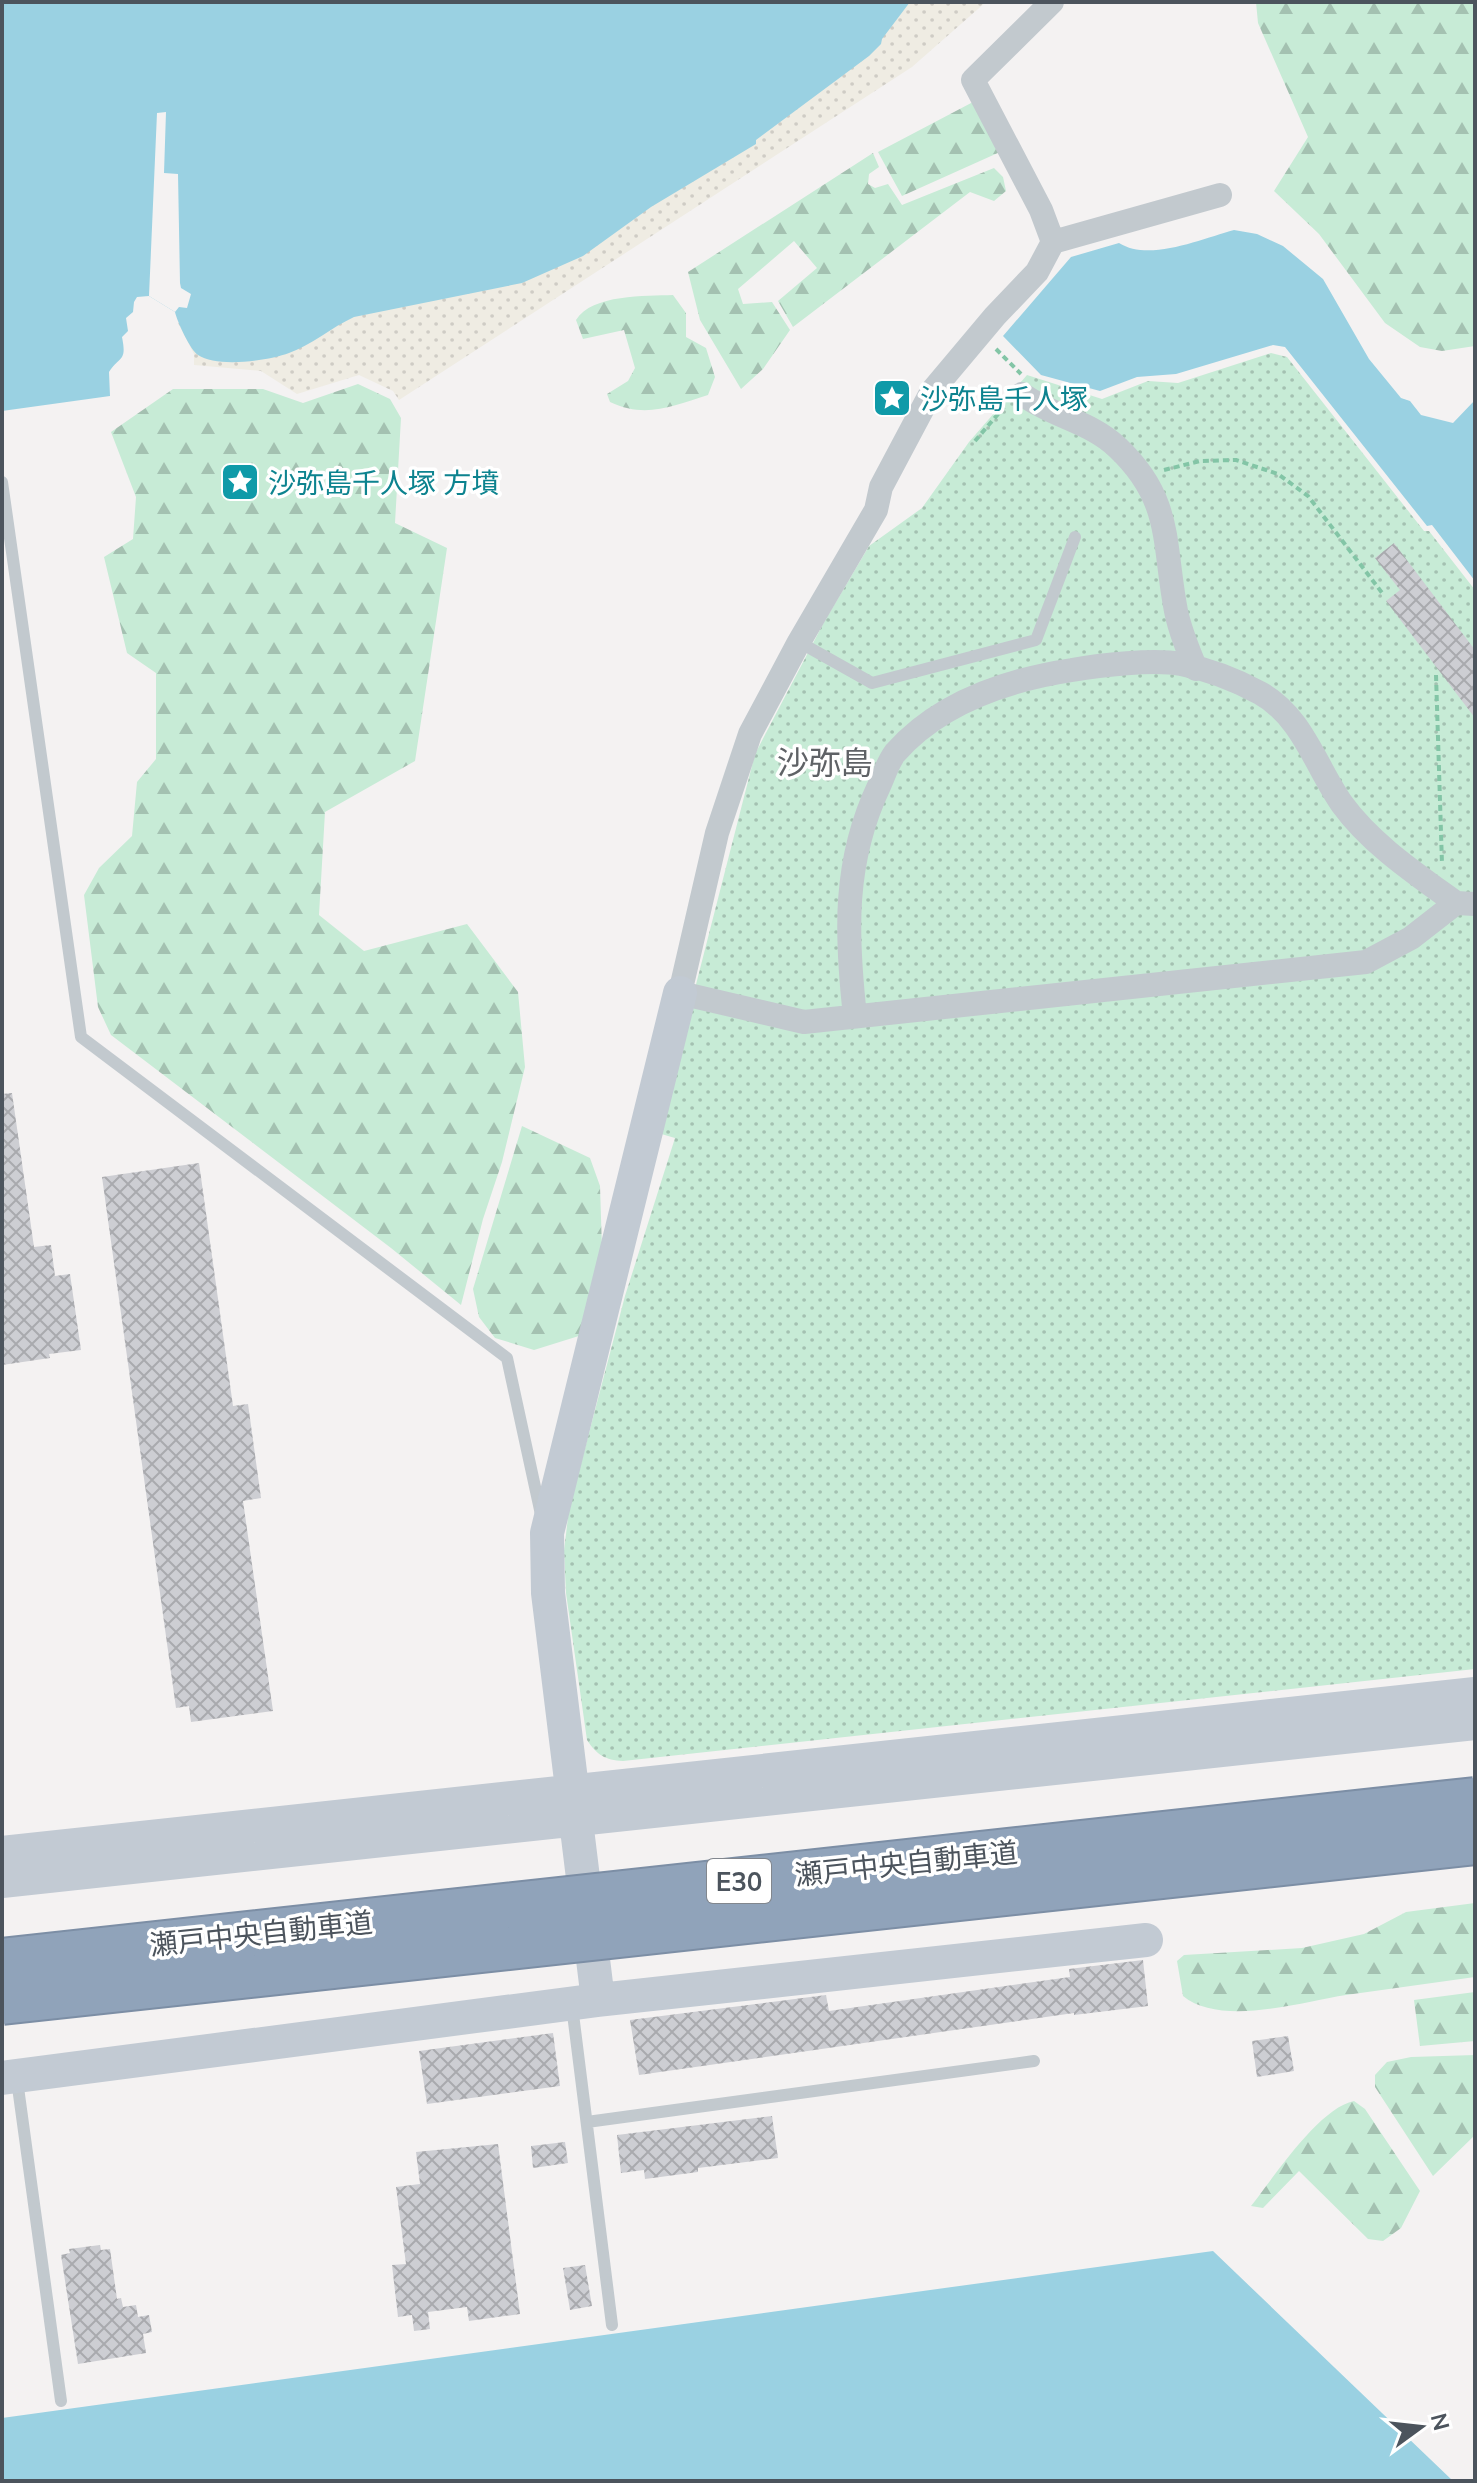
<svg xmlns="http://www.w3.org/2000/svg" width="1477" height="2483" font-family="Mulish,'Noto Sans JP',sans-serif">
  <defs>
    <pattern id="forest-firs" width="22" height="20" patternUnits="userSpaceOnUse" patternTransform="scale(2)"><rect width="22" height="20" fill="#c7ebd6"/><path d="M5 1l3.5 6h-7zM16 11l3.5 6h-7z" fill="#a4c1b1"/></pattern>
    <pattern id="sand-dots" width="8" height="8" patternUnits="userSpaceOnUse" patternTransform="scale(2)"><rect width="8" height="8" fill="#efece3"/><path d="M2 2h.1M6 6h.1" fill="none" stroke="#cfccc5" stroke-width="1.8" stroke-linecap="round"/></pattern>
    <pattern id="park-dots" width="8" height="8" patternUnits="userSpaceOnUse" patternTransform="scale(2)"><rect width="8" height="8" fill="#c7ebd6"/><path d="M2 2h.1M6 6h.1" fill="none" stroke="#a4c1b1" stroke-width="1.8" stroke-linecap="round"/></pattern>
    <pattern id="building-cross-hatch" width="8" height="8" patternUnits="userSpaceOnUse" patternTransform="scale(2)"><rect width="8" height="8" fill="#cdced3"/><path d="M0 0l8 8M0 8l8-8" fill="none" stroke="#a9aaae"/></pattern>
  </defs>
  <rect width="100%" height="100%" fill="#f4f2f2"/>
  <path fill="url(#forest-firs)" d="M1256,2H1475V346L1442,351L1420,347L1385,323L1319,234L1274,191L1308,137L1258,23Z
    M973,102L1000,152L902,196L878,152Z
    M873,153L879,167L869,174L868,184L875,188L888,184L902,205L994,168L1003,177L1006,191L994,201L970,192L793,327L778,301L817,268L794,241L738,289L743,304L772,302L790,330L763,369L741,389L700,320L688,272Z
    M673,295L686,313V337L706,348L715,377L708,395C672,406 646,419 610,402L607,394L628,381L635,368L624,330L583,339L576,320C592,294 646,296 673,295Z
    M358,384L390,399L401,418L395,523L447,548L415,761L325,812L319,915L364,951L467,924L518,992L525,1067L502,1162L483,1219L461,1305L391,1248L111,1035L98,1007L84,895L99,868L132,836L137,782L156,759V673L127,653L104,557L133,539L136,497L111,432L173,389H263L303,403Z
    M522,1126L590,1158L600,1186L602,1249L582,1335L534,1350L495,1338L479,1317L473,1289Z
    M1475,1903V1977C1432,1983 1389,1989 1346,1995C1301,2002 1221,2027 1183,1996L1177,1961L1184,1955L1302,1948L1364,1934L1406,1912Z
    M1475,1992V2041L1420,2046L1414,2000Z
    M1475,2055V2135L1433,2176L1375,2087V2075L1387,2062L1411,2057Z
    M1354,2101L1365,2109L1420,2191L1401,2228L1383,2241L1368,2239L1299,2171L1263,2208L1251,2206C1274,2177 1319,2108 1354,2101Z"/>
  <path fill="url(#sand-dots)" d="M855,2H986L912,67L399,400L393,391L359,375L297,394L261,371L194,365V354L178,323Z"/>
  <path fill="url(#park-dots)" d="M1271,353L1287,357L1424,531H1429L1475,590V1669L623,1761C605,1760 597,1755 587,1740L566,1593L564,1551L569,1509L625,1296L675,1138L658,1133L755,754L823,624L869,546L922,508L969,442L1027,375L1102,399L1148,381L1178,383Z"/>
  <path fill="#9ad1e2" d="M2,2H910L882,39L881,44L869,56L756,140V144L651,207L583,256L522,283L354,317C332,327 310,346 289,353C267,361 217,368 198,355C190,350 177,321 175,312L149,296L137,297L134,302L133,312L126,318L128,331L122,337C127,362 120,355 109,372L110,396L2,411Z
    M1234,230L1257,234L1283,246L1323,279L1369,359L1401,398L1410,401L1421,415L1453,423L1475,400V581L1432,525L1427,526L1285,347L1273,345L1176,374L1137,377L1100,391L1041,375L1003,336L1071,257L1119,243C1149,262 1201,239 1234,230Z
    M1213,2251L1453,2481H2V2418Z"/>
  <path fill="#f4f2f2" d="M166,112L164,173L178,174L180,283L181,288L191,294L187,308L179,307L175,312L149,296L157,113Z"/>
  <path fill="url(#building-cross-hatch)" d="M1394,543L1475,650V718L1386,601L1400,590L1375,558Z
    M12,1093L34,1247L51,1245L55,1276L70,1274L81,1350L49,1354L50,1358L2,1365V1094Z
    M199,1163L233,1406L248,1404L261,1498L243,1501L273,1711L191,1722L189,1706L176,1708L102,1177Z
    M1143,1960L1148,2006L1074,2015V2013L639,2075L630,2020L826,1995L829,2011L1070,1977L1069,1969Z
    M553,2033L560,2086L427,2104L419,2051Z
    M1288,2036L1294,2071L1257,2077L1252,2041Z
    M772,2116L778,2158L698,2168V2172L645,2179L644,2170L621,2173L617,2135Z
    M565,2142L568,2163L533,2168L531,2146Z
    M498,2144L520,2314L469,2321L467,2307L428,2312L430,2329L414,2331L412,2315L398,2317L392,2265L406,2264L396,2187L420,2184L416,2152Z
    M100,2245L101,2250L110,2249L117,2299L121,2298L123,2307L136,2305L138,2317L149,2315L152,2332L143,2334L146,2353L78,2364L61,2255L70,2253L69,2249Z
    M585,2265L592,2306L570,2310L563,2268Z"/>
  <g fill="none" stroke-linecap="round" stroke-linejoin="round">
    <path stroke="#83c5a6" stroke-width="4" stroke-dasharray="6 4" stroke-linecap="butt" d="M996,349L1021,374
      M975,441L1004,407
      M1164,470L1200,461L1236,460L1278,474L1308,496L1383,594
      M1436,675L1442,864"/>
    <path stroke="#c2c9ce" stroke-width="12" d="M2,482L81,1037L507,1358L542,1519
      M799,642L872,683L1036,640L1075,537
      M572,2006L612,2325
      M17,2080L61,2401
      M587,2122L1034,2061"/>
    <path stroke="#c2c9ce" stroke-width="24" d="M1052,2L973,80L1041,210L1053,242
      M1220,195L1053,242L1037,272L995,316L932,391L881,487L876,510L799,642L750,734L717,833L680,993L804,1022L1366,962L1411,938L1456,903L1475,904
      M1022,394C1051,416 1092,422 1118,448C1173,500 1163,544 1176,611C1180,631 1188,650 1196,669
      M855,1016C846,935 843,862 879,786C884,775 888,762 895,753C940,702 1007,680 1072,670C1100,665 1154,659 1181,664C1207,669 1236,680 1260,693C1302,716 1316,767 1342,804C1371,844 1416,874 1456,903"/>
    <path stroke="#c2cad3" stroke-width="34" d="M2,1853L1475,1694
      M2,1881L1475,1723
      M598,2000L548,1593L547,1533L680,993
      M2,2078L598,2000L1146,1940"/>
    <path stroke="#b5b7bb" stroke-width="6" d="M2,1986L1475,1825"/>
    <defs>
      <path id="highway-bridge" d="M2,1961L1475,1800
        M2,2002L1475,1842"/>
    </defs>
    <use href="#highway-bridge" stroke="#7c8ea5" stroke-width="48" stroke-linecap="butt"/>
    <use href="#highway-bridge" stroke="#90a3ba" stroke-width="44"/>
  </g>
  <defs>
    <symbol id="sight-square" viewBox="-11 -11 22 22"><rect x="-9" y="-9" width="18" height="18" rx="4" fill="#0f9aa8" stroke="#fff"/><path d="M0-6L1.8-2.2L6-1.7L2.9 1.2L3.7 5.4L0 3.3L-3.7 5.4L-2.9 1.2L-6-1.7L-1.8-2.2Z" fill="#fff"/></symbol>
  </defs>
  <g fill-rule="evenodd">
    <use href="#sight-square" x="870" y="376" width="44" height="44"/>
    <use href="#sight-square" x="218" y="460" width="44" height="44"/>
  </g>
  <g text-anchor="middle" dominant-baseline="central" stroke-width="7" stroke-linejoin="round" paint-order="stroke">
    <rect fill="#fff" stroke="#82878e" stroke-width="2" x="707" y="1859" width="64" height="44" rx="6"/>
    <g font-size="26" font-weight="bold" fill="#4c545d">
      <text x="739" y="1881">E30</text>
    </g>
    <g font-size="28" fill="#0d838f" stroke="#fff" text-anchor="start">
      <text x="920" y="398">沙弥島千人塚</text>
      <text x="268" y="482">沙弥島千人塚 方墳</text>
    </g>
    <g font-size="28" fill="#4c545d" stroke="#fff">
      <text transform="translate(906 1863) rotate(-6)">瀬戸中央自動車道</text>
      <text transform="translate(261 1933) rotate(-6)">瀬戸中央自動車道</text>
    </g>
    <g font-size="32" fill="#5f6266" stroke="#fff">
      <text x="825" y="762">沙弥島</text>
    </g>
  </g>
  <rect width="1477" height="2483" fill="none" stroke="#4c545d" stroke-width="8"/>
  <g transform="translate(1421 2427) rotate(75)" stroke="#ffffff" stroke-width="6" paint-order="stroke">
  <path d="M0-6L14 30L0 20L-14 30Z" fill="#4c545d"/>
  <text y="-12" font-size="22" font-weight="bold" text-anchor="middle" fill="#4c545d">N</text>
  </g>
</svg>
